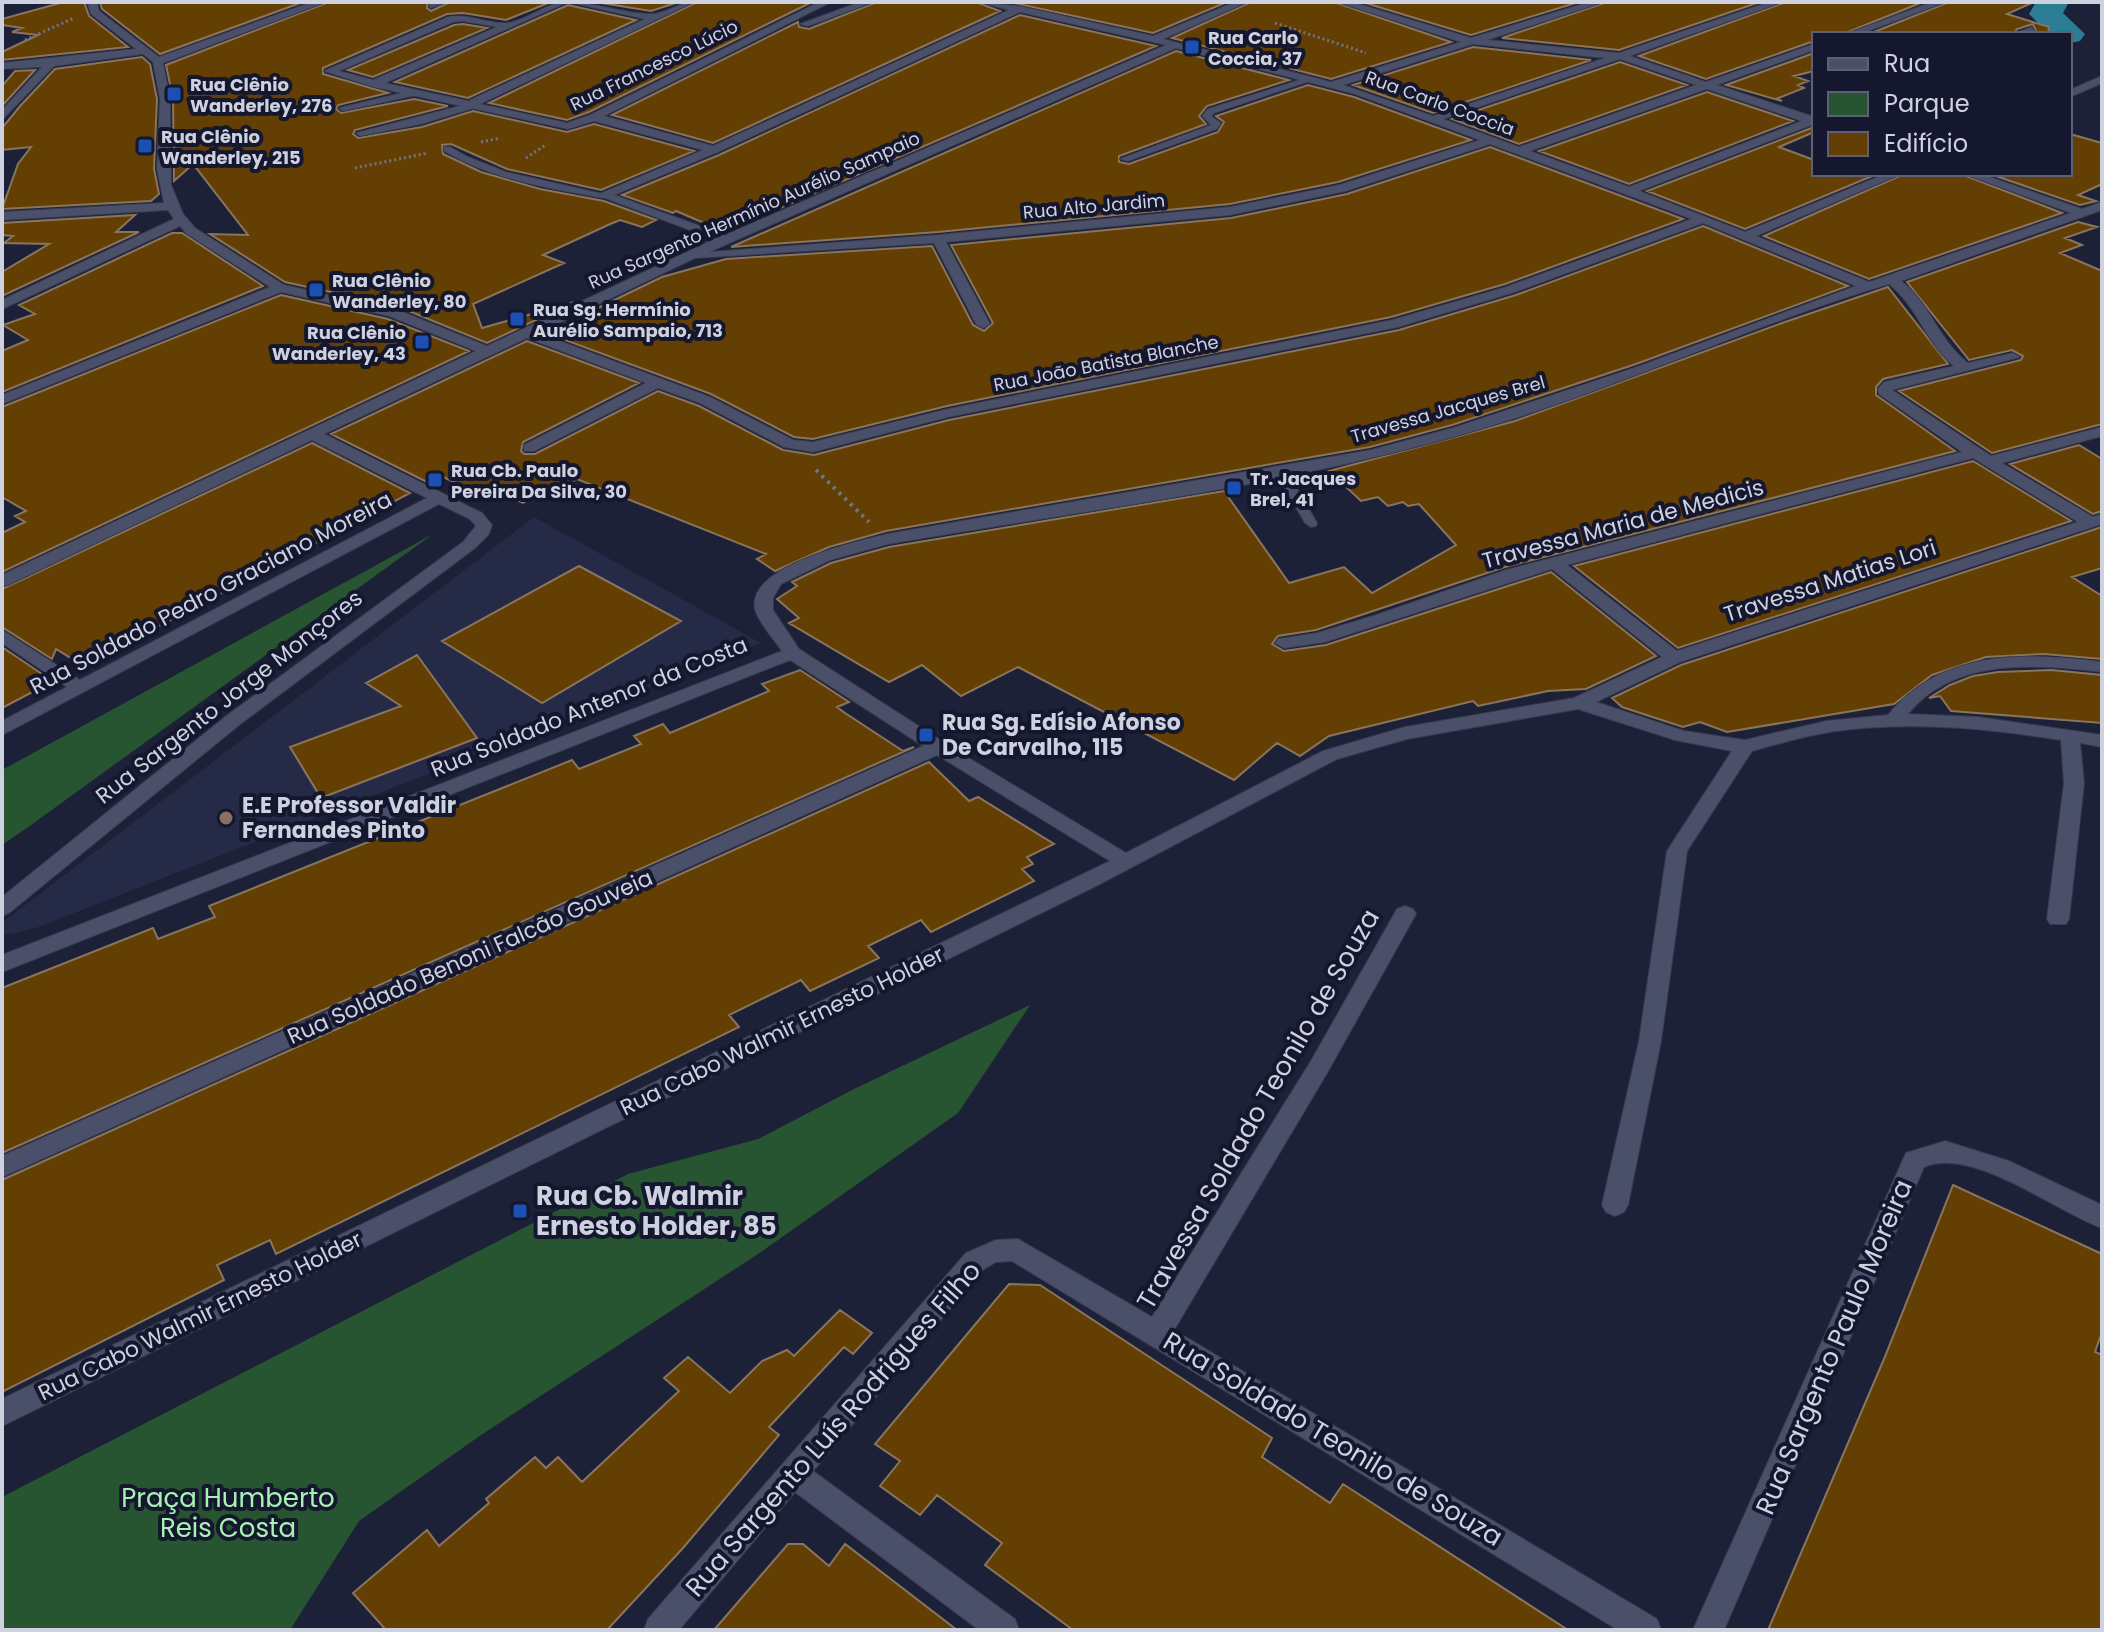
<svg xmlns="http://www.w3.org/2000/svg" width="2104" height="1632" font-family="Poppins,sans-serif">
  <rect width="100%" height="100%" fill="#1d2137"/>
  <path fill="#252a47" d="M534,517L761,643L36,928L12,934L2,933L3,922Z"/>
  <path fill="#285531" d="M433,534L31,825L2,845V770Z
    M1030,1005L958,1113L761,1252L481,1435L359,1521L290,1630H2V1497L628,1174L758,1139L854,1089Z"/>
  <g fill="none" stroke-linecap="round" stroke-linejoin="round">
    <path fill="#2b7d94" fill-rule="evenodd" d="M2036,2H2069L2063,13L2085,34L2080,41L2070,43V34H2049L2029,14Z"/>
  </g>
  <path fill="#643f03" stroke="#89755d" stroke-width="2" d="M64,2H84L89,16L128,47L2,60V52L38,35L12,32L22,28L2,25V19Z
    M100,2H303L160,54L102,9Z
    M329,2H428L427,8L431,11L450,2H551L506,20L463,13L447,14L323,68V74L388,93L338,105L336,109L341,113L414,99L448,106L355,130L353,134L358,138L422,127L473,111L567,132L594,124L694,151L601,190L507,169L451,144L442,145L443,154L481,172L540,189L604,201L656,220L642,227L620,220L608,225L543,255L564,263L473,304L482,328L574,302L487,343L399,307L285,282L210,234L248,235L193,164L174,181L173,99L166,65Z
    M595,2H679L651,11Z
    M697,2H812L589,112L567,120L489,103Z
    M877,2H976L1000,11L713,143L612,115L798,22L799,27L809,29Z
    M1009,2H1227L1153,33Z
    M1251,2H1334L1451,42L1331,79L1172,38Z
    M1362,2L1544,3L1579,2L1471,35Z
    M1607,2H1760L1619,50L1502,38Z
    M1786,2H1923L1843,34H1814V41L1706,79L1639,56Z
    M1949,2H2034L2007,14L2049,27L2048,34H2037L2033,24L2017,29L2013,34H1869Z
    M568,5L636,20L468,98L395,82Z
    M1020,15L1156,46L725,232L676,211L673,213L622,195L719,155Z
    M463,24L487,28L373,77L348,70L454,25Z
    M1473,47L1591,60L1433,113L1353,85Z
    M1176,51L1289,80L1207,106L1199,116L1206,124L1119,156V162L1129,164L1218,132L1224,122L1216,116L1308,85L1354,97L1471,140L1338,182L1230,204L938,232L731,247Z
    M1814,53V71L1794,76L1808,81L1798,85L1804,88L1776,99L1782,101L1726,85Z
    M142,57L150,64L157,99L154,169L159,194L151,201L2,209L18,164L31,147L2,150V128L21,105L55,69Z
    M1620,62L1687,85L1519,144L1452,119Z
    M35,70L2,106V86L15,71Z
    M1707,92L1793,121L1629,184L1539,151Z
    M1814,127V132L1779,147L1814,160V174H1877L1745,229L1647,191Z
    M2070,134L2102,143V184L2078,195L2096,201L2080,205L1990,174H2070Z
    M1490,147L1683,219L1505,284L1391,317L947,406L813,439L794,437L711,394L546,333L662,277L726,259L932,246L973,325L984,331L993,323L951,245L1231,218L1347,194Z
    M1904,174H1961L2062,213L1869,279L1764,236Z
    M135,215L116,232H139L2,296V272L49,244L4,243L13,236L2,235V223Z
    M2078,222L2097,227L2065,238L2082,245L2060,253L2102,271V424L1992,453L1899,391L2021,360L2023,356L2012,350L1969,360L1907,282Z
    M1703,226L1848,286L1636,364L1452,425L1370,447L886,531L829,547L775,571L757,559L766,554L577,479L562,488L554,484L523,503L493,490L482,495L441,476L429,483L331,434L527,341L639,383L523,442L521,451L524,454H535L658,391L699,406L783,450L814,455L949,420L1399,330L1516,295Z
    M172,233H182L263,286L2,392V351L28,340L3,325L35,314L19,305Z
    M1888,287L1948,364L1883,379L1876,387V395L1955,451L1505,567L1316,630L1278,636L1272,644L1284,651L1326,645L1551,572L1656,656L1586,689L1548,691L1478,706L1473,701L1329,736L1300,756L1277,743L1234,780L1018,667L961,696L922,665L889,682L789,623L799,618L777,599L797,586L792,582L831,563L889,547L1224,491L1289,583L1344,567L1372,593L1456,545L1419,504L1408,506L1403,502L1388,506L1378,497L1361,501L1329,471L1515,421L1782,323Z
    M281,295L388,319L469,351L2,572V533L25,522L15,516L26,511L2,497V407Z
    M312,443L410,493L140,636L132,631L74,660L56,649L52,659L2,627V589Z
    M2079,445L2102,459V511L2093,514L2010,464Z
    M1973,461L2071,521L1678,648L1574,566Z
    M2102,527V568L2072,577L2102,596V659L2044,654L1986,657L1932,675L1894,704L1727,732L1700,722L1683,727L1622,707L1612,698L1681,665Z
    M579,566L681,621L542,703L442,641Z
    M2,647L45,676L40,688L2,708Z
    M417,655L477,738L321,798L290,747L401,706L366,683Z
    M800,670L849,702L837,707L845,713L903,751L914,747L2,1153V988L153,928L158,939L215,917L209,906L572,760L579,769L641,744L634,736L663,724L670,733L769,691L762,684Z
    M2051,670L2102,675V723L1951,711L1940,696L1929,698L1950,685L1973,676L1998,672Z
    M929,762L969,801L978,797L1054,844L1027,857L1033,864L1022,869L1034,881L931,932L921,920L868,946L879,958L810,991L801,980L729,1015L739,1027L276,1254L270,1240L217,1265L224,1280L2,1392V1180Z
    M1953,1185L2102,1254V1332L2095,1352L2102,1355V1630H1768L1884,1359Z
    M1009,1284L1040,1285L1251,1424L1272,1438L1262,1457L1330,1503L1343,1484L1568,1630H1073L985,1565L1002,1543L937,1495L920,1515L880,1486L900,1461L875,1444Z
    M840,1310L872,1333L853,1354L844,1347L769,1427L779,1435L683,1548L607,1630H386L353,1593L427,1530L439,1546L489,1503L486,1499L535,1457L546,1468L558,1457L582,1482L679,1391L664,1378L688,1357L730,1393L762,1361L787,1350L794,1356Z
    M788,1544H803L829,1566L845,1544L957,1630H714Z"/>
  <g fill="none" stroke-linecap="round" stroke-linejoin="round">
    <defs>
      <path id="lane" d="M1309,77L1316,79L1214,113L1211,116L1221,123L1217,129L1128,161L1120,159L1211,125L1202,116L1208,109Z
        M414,90L418,93L417,95L343,111L339,108Z
        M471,103L474,104V108L421,124L360,136L356,133Z
        M444,147H450L468,157L506,172L608,195L603,198C547,188 493,180 444,151Z
        M1281,467L1287,471L1317,523L1316,526L1311,527L1305,523L1275,471Z"/>
      <path id="street" d="M87,2H97L99,11L159,57L312,2H326L163,63L170,99L171,185L183,214L195,228L284,285L398,310L487,346L714,239L597,195L703,150L594,121L568,129L374,87L324,71L448,17C468,13 486,24 506,23C528,21 545,2 568,2L385,83L468,101L645,19L568,2C596,2 624,14 651,14C666,14 678,2 694,2L480,104L567,123L590,115L819,2H831L604,116L713,146L1009,10L979,2L1019,6L1153,36L1235,2H1248L1163,39L1331,82L1461,42L1337,2H1352L1471,38L1589,2H1604L1487,40L1619,53L1769,2H1783L1630,56L1706,82L1814,44V50L1717,85L1814,117V124L1639,191L1745,232L1885,174H1901L1756,236L1869,282L2071,213L1964,174H1981L2082,209L2102,202V210L1901,281C1930,303 1939,341 1968,363L2013,353L2020,357L1892,390L1991,456L2102,427V436L2002,463L2093,517L2102,514V524L1680,662L1596,702L1684,731L1745,740L1826,721L1888,715C1942,649 2025,652 2102,662V672C2037,664 1954,657 1908,714L1978,717L2102,735V747L2080,743L2084,783L2069,919L2066,924H2050L2047,919L2064,783L2061,740C1992,729 1923,722 1853,729C1819,732 1785,742 1752,751L1687,851L1661,1041L1628,1205L1624,1212L1615,1216L1606,1212L1602,1205L1639,1041L1667,851L1732,751L1675,740L1578,709L1407,739L1337,759L1098,885L2,1426V1399L1110,861L937,755L2,1177V1156L923,746L790,660L2,972V955L782,651C774,639 758,622 755,609C746,566 858,541 887,534L1371,450L1453,428L1637,367L1856,286L1703,223L1515,292L1398,327L948,417L813,452L784,447L700,403L658,388L534,451H524V445L646,383L527,338L324,434L482,513L492,525L489,534L475,548L239,725L9,913L2,916V897L225,717L463,542L476,526L470,519L439,504L2,735V721L67,687L2,643V630L80,680L427,498L312,440L8,585L2,586V575L476,351L389,316L281,292L2,404V395L270,287L187,234L180,226L2,309V300L174,219L168,210L2,220V212L164,203L157,169L160,99L153,62L143,54L54,66L2,120V110L42,67L2,69V63L136,49L91,14ZM1020,12L1166,45L725,235L614,195L718,152ZM463,21L497,27L373,80L339,71L453,22ZM1473,44L1605,58L1433,116L1343,85ZM1176,48L1355,94L1480,140L1339,185L1230,207L938,235L709,252ZM1620,59L1696,85L1519,147L1443,119ZM1707,89L1802,121L1629,187L1530,151ZM1490,144L1692,219L1506,287L1392,320L948,409L813,442L793,440L710,397L538,333L695,258L934,243L976,324L983,328L990,324L946,242L1230,215L1346,191ZM1889,284C1918,307 1926,344 1954,366L1884,382L1878,389L1879,394L1962,452L1506,570L1376,615L1317,633L1278,639L1275,643L1284,648L1325,642L1552,569L1662,657L1574,698L1405,727L1323,751L1126,853L962,754L799,649L773,610V598L781,584L830,560L888,544C1079,511 1274,488 1460,435C1606,394 1744,327 1889,284ZM1973,458L2078,522L1677,651L1567,565Z
        M434,2H447L430,8V4Z
        M860,2H874L808,26L800,24Z
        M1932,2H1946L1860,34H1846Z
        M2032,27L2035,32L2016,34L2018,32Z
        M2102,76V83L2070,97V90Z
        M1405,906L1413,909L1416,914L1327,1073L1174,1330L1657,1619L1661,1630H1618L1012,1261L996,1262L984,1269L813,1471L1015,1619L1019,1630H979L795,1492L679,1630H644L648,1619L966,1253L996,1240L1018,1239L1152,1317L1311,1061L1397,909Z
        M1945,1141L2009,1161L2102,1205V1228C2055,1211 1972,1146 1924,1167L1724,1630H1693L1906,1153Z"/>
    </defs>
    <use href="#lane" stroke="#383a4d" stroke-width="2"/>
    <use href="#street" stroke="#383a4d" stroke-width="2"/>
    <path stroke="#717487" stroke-width="3" stroke-dasharray="2 3" stroke-linecap="butt" d="M1275,23L1366,53
      M25,40L74,18
      M481,142L500,138
      M526,158L547,144
      M355,168L428,153"/>
    <path stroke="#717487" stroke-width="4" stroke-dasharray="3 5" stroke-linecap="butt" d="M816,470L869,522"/>
    <use href="#lane" fill="#4b506a" fill-rule="evenodd"/>
    <use href="#street" fill="#4b506a" fill-rule="evenodd"/>
  </g>
  <g fill="#1a4fb4" stroke="#14172d" stroke-width="3">
    <rect x="1184" y="39" width="16" height="16" rx="4"/>
    <rect x="166" y="86" width="16" height="16" rx="4"/>
    <rect x="137" y="138" width="16" height="16" rx="4"/>
    <rect x="308" y="282" width="16" height="16" rx="4"/>
    <rect x="509" y="311" width="16" height="16" rx="4"/>
    <rect x="414" y="334" width="16" height="16" rx="4"/>
    <rect x="427" y="472" width="16" height="16" rx="4"/>
    <rect x="1226" y="480" width="16" height="16" rx="4"/>
    <rect x="918" y="727" width="16" height="16" rx="4"/>
    <rect x="512" y="1203" width="16" height="16" rx="4"/>
  </g>
  <circle fill="#8d6e63" stroke="#14172d" stroke-width="3" cx="226" cy="818" r="8"/>
  <g text-anchor="middle" dominant-baseline="central" stroke-width="8" stroke-linejoin="round" paint-order="stroke">
    <g font-size="18" font-weight="bold" fill="#ced1e0" stroke="#14172d" text-anchor="start">
      <text x="1208" y="37">Rua Carlo<tspan x="1208" dy="21">Coccia, 37</tspan></text>
      <text x="190" y="84">Rua Clênio<tspan x="190" dy="21">Wanderley, 276</tspan></text>
      <text x="161" y="136">Rua Clênio<tspan x="161" dy="21">Wanderley, 215</tspan></text>
      <text x="332" y="280">Rua Clênio<tspan x="332" dy="21">Wanderley, 80</tspan></text>
      <text x="533" y="309">Rua Sg. Hermínio<tspan x="533" dy="21">Aurélio Sampaio, 713</tspan></text>
      <text x="406" y="332" text-anchor="end">Rua Clênio<tspan x="406" dy="21">Wanderley, 43</tspan></text>
      <text x="451" y="470">Rua Cb. Paulo<tspan x="451" dy="21">Pereira Da Silva, 30</tspan></text>
      <text x="1250" y="478">Tr. Jacques<tspan x="1250" dy="21">Brel, 41</tspan></text>
    </g>
    <g font-size="18" fill="#ced1e0" stroke="#14172d">
      <text transform="translate(654 65) rotate(-26)">Rua Francesco Lúcio</text>
      <text transform="translate(1440 103) rotate(20)">Rua Carlo Coccia</text>
      <text transform="translate(1094 206) rotate(-5)">Rua Alto Jardim</text>
      <text transform="translate(754 210) rotate(-24)">Rua Sargento Hermínio Aurélio Sampaio</text>
      <text transform="translate(1106 363) rotate(-11)">Rua João Batista Blanche</text>
      <text transform="translate(1448 409) rotate(-16)">Travessa Jacques Brel</text>
    </g>
    <g font-size="22" fill="#ced1e0" stroke="#14172d">
      <text transform="translate(1623 524) rotate(-15)">Travessa Maria de Medicis</text>
      <text transform="translate(1830 581) rotate(-18)">Travessa Matias Lori</text>
      <text transform="translate(211 593) rotate(-28)">Rua Soldado Pedro Graciano Moreira</text>
      <text transform="translate(229 697) rotate(-38)">Rua Sargento Jorge Monçores</text>
      <text transform="translate(589 707) rotate(-22)">Rua Soldado Antenor da Costa</text>
      <text transform="translate(470 957) rotate(-24)">Rua Soldado Benoni Falcão Gouveia</text>
      <text transform="translate(782 1031) rotate(-26)">Rua Cabo Walmir Ernesto Holder</text>
      <text transform="translate(200 1316) rotate(-26)">Rua Cabo Walmir Ernesto Holder</text>
    </g>
    <g font-size="22" font-weight="bold" fill="#ced1e0" stroke="#14172d" text-anchor="start">
      <text x="942" y="722">Rua Sg. Edísio Afonso<tspan x="942" dy="25">De Carvalho, 115</tspan></text>
      <text x="242" y="805">E.E Professor Valdir<tspan x="242" dy="25">Fernandes Pinto</tspan></text>
    </g>
    <g font-size="26" fill="#ced1e0" stroke="#14172d">
      <text transform="translate(1258 1109) rotate(-60)">Travessa Soldado Teonilo de Souza</text>
      <text transform="translate(1834 1347) rotate(-67)">Rua Sargento Paulo Moreira</text>
      <text transform="translate(833 1429) rotate(-49)">Rua Sargento Luís Rodrigues Filho</text>
      <text transform="translate(1333 1439) rotate(31)">Rua Soldado Teonilo de Souza</text>
    </g>
    <g font-size="26" font-weight="bold" fill="#ced1e0" stroke="#14172d" text-anchor="start">
      <text x="536" y="1196">Rua Cb. Walmir<tspan x="536" dy="30">Ernesto Holder, 85</tspan></text>
    </g>
    <g font-size="26" fill="#a7f2b3" stroke="#14172d">
      <text x="228" y="1498">Praça Humberto<tspan x="228" dy="30">Reis Costa</tspan></text>
    </g>
  </g>
  <rect width="2104" height="1632" fill="none" stroke="#ced1e0" stroke-width="8"/>
  <rect x="1812" y="32" width="260" height="144" fill="#14172d" stroke="#5e6175" stroke-width="2"/>
  <rect x="1828" y="58" width="40" height="12" fill="#4b506a" stroke="#5e6175" stroke-width="2"/>
  <text x="1884" y="72" font-size="24" fill="#ced1e0">Rua</text>
  <rect x="1828" y="92" width="40" height="24" fill="#285531" stroke="#5e6175" stroke-width="2"/>
  <text x="1884" y="112" font-size="24" fill="#ced1e0">Parque</text>
  <rect x="1828" y="132" width="40" height="24" fill="#643f03" stroke="#5e6175" stroke-width="2"/>
  <text x="1884" y="152" font-size="24" fill="#ced1e0">Edifício</text>
</svg>
